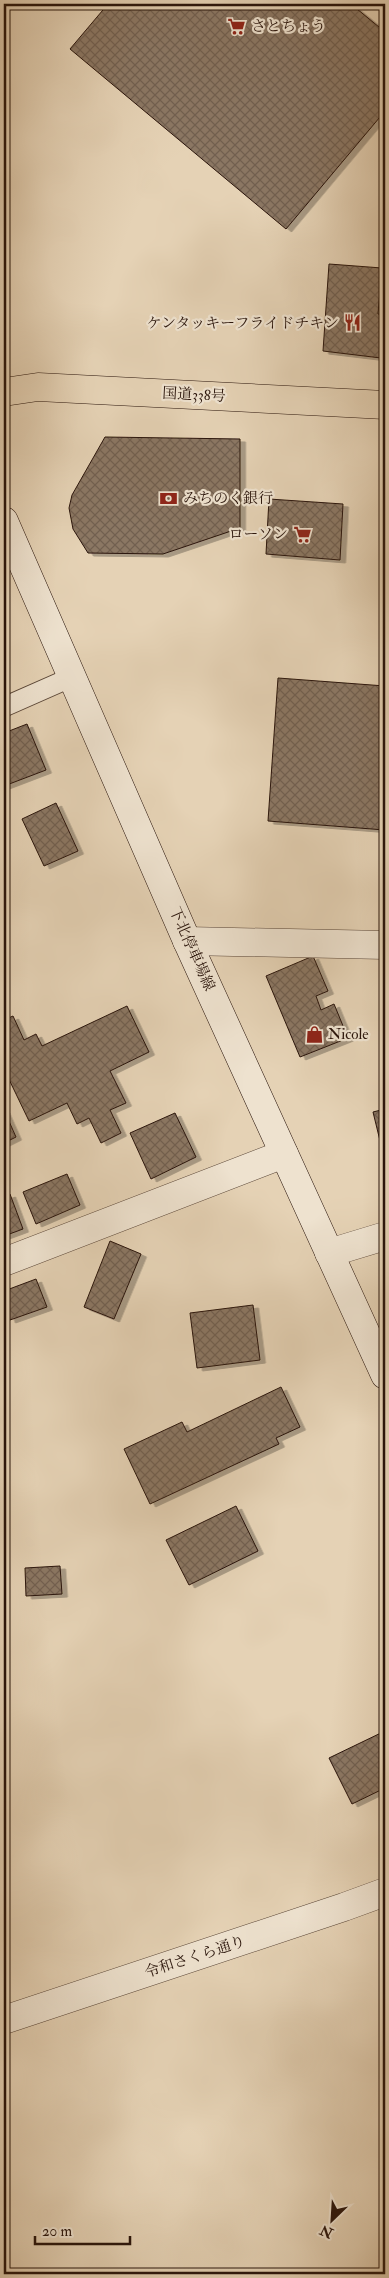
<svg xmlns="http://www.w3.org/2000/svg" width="389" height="2278" font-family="'IM FELL Double Pica','Noto Serif JP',serif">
  <defs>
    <pattern id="building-cross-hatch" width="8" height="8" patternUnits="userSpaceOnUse" patternTransform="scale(1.25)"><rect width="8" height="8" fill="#8b7763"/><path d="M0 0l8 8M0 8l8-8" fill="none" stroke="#726050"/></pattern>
    <filter id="shadow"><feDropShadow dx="5.5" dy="3" stdDeviation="0" flood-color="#0004"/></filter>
  </defs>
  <rect width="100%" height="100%" fill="#e5d2b5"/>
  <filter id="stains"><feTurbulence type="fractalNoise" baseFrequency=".004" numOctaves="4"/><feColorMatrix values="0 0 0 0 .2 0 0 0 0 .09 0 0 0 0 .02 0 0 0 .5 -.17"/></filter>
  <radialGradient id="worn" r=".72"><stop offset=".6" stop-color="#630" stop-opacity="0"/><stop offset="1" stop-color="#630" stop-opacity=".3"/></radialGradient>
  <path fill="url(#building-cross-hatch)" stroke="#29140b" filter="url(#shadow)" d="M108,4H351L385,32V111L286,229L70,49Z
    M329,264L382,268L378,314L385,315L381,358L323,351Z
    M105,437L240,439V528L163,554L88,553L73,529L69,508L72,495Z
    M269,499L343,504L340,560L266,554Z
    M278,678L385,686V830L268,821Z
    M27,724L46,770L4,786V733Z
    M56,803L78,851L44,866L22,819Z
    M313,956L328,991L316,996L321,1010L334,1004L348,1038L300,1057L266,976Z
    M127,1006L149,1052L110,1071L126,1103L110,1110L121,1133L101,1143L89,1118L77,1124L67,1103L29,1121L4,1069V1049L8,1047L4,1038V1020L13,1016L24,1040L36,1034L42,1046Z
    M385,1109V1152L383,1153L373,1112Z
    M4,1110L16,1137L4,1143Z
    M175,1113L196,1157L151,1179L130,1133Z
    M67,1174L80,1205L36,1224L23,1192Z
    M10,1194L23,1229L4,1236V1196Z
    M110,1241L141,1254L114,1319L84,1307Z
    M36,1279L47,1307L10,1320L4,1304V1291Z
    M253,1305L260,1360L197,1368L190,1313Z
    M281,1387L300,1427L276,1438L279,1444L150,1504L124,1449L182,1422L187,1432Z
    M236,1506L258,1551L189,1585L166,1540Z
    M60,1566L62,1594L26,1596L25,1568Z
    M385,1731V1788L352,1804L329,1758Z"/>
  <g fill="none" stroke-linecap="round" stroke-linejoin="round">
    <defs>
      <path id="service" d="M4,707L72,677"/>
      <path id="minor" d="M187,941L385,945
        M329,1253L385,1236
        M4,1262L284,1154"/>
      <path id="tertiary" d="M4,2020L344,1907L385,1892"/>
      <path id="secondary" d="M4,521L187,941L385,1375"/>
      <path id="trunk" d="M4,392L38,387L385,405"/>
    </defs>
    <use href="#service" stroke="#584436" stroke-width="21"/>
    <use href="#minor" stroke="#584436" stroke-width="29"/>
    <use href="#tertiary" stroke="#584436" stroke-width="29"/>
    <use href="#secondary" stroke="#29140b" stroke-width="29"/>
    <use href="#trunk" stroke="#29140b" stroke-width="29"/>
    <use href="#service" stroke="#eee2cf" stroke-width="19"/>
    <use href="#minor" stroke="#eee2cf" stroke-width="28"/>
    <use href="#tertiary" stroke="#eee2cf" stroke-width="28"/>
    <use href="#secondary" stroke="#eee2cf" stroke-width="28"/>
    <use href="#trunk" stroke="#e5d2b5" stroke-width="28"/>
  </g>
  <defs>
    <symbol id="supermarket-bare" viewBox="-9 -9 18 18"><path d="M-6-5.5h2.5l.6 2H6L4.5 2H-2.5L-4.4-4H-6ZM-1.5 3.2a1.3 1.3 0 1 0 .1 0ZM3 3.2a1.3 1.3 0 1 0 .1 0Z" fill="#8f2418" stroke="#eee2cf" stroke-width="2.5" paint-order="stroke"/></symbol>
    <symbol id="restaurant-bare" viewBox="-9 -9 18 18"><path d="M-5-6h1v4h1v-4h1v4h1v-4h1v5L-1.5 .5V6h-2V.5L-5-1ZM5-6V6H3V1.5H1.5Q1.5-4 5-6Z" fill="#8f2418" stroke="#eee2cf" stroke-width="2.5" paint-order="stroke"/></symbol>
    <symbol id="bank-bare" viewBox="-9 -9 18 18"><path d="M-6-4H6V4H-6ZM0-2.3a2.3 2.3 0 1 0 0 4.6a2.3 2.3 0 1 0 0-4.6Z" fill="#8f2418" stroke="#eee2cf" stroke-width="2.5" paint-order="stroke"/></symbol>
    <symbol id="shop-bare" viewBox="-9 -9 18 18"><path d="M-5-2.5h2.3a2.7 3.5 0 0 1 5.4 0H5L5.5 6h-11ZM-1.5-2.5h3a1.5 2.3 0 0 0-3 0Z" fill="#8f2418" stroke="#eee2cf" stroke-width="2.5" paint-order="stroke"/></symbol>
  </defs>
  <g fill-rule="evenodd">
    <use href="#supermarket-bare" x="224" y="14" width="25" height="25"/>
    <use href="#restaurant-bare" x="340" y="310" width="25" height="25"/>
    <use href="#bank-bare" x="156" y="486" width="25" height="25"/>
    <use href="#supermarket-bare" x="290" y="522" width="25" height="25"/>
    <use href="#shop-bare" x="302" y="1022" width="25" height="25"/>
  </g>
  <g text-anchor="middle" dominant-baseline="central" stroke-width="4.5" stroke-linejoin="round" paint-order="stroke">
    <g font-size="15" fill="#29140b" stroke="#eee2cf" text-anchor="start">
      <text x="251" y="26">さとちょう</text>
      <text x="339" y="323" text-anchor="end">ケンタッキーフライドチキン</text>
      <text x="183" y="498">みちのく銀行</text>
      <text x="288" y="534" text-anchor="end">ローソン</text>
      <text x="328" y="1034">Nicole</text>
    </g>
    <g font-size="15" fill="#29140b" stroke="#eee2cf">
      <text transform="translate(194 395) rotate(3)">国道338号</text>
      <text transform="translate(192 949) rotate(66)">下北停車場線</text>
      <text transform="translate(195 1957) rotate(-18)">令和さくら通り</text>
    </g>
  </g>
  <rect width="389" height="2278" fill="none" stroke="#e5d2b5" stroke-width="20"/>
  <rect x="5" y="5" width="379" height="2268" fill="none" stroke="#29140b" stroke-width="2.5"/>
  <rect x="10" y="10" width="369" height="2258" fill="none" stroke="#29140b"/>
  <g transform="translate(332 2220) rotate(205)" stroke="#eee2cf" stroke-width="4" paint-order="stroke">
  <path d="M0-4L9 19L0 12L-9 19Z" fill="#29140b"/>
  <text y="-8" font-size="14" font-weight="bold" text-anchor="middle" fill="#29140b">N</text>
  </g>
  <path d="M35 2236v8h95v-8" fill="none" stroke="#29140b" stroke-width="2.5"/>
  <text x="42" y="2236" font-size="15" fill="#29140b" stroke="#eee2cf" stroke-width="4" paint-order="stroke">20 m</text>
  <rect width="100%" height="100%" filter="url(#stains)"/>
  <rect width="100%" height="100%" fill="url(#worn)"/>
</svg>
